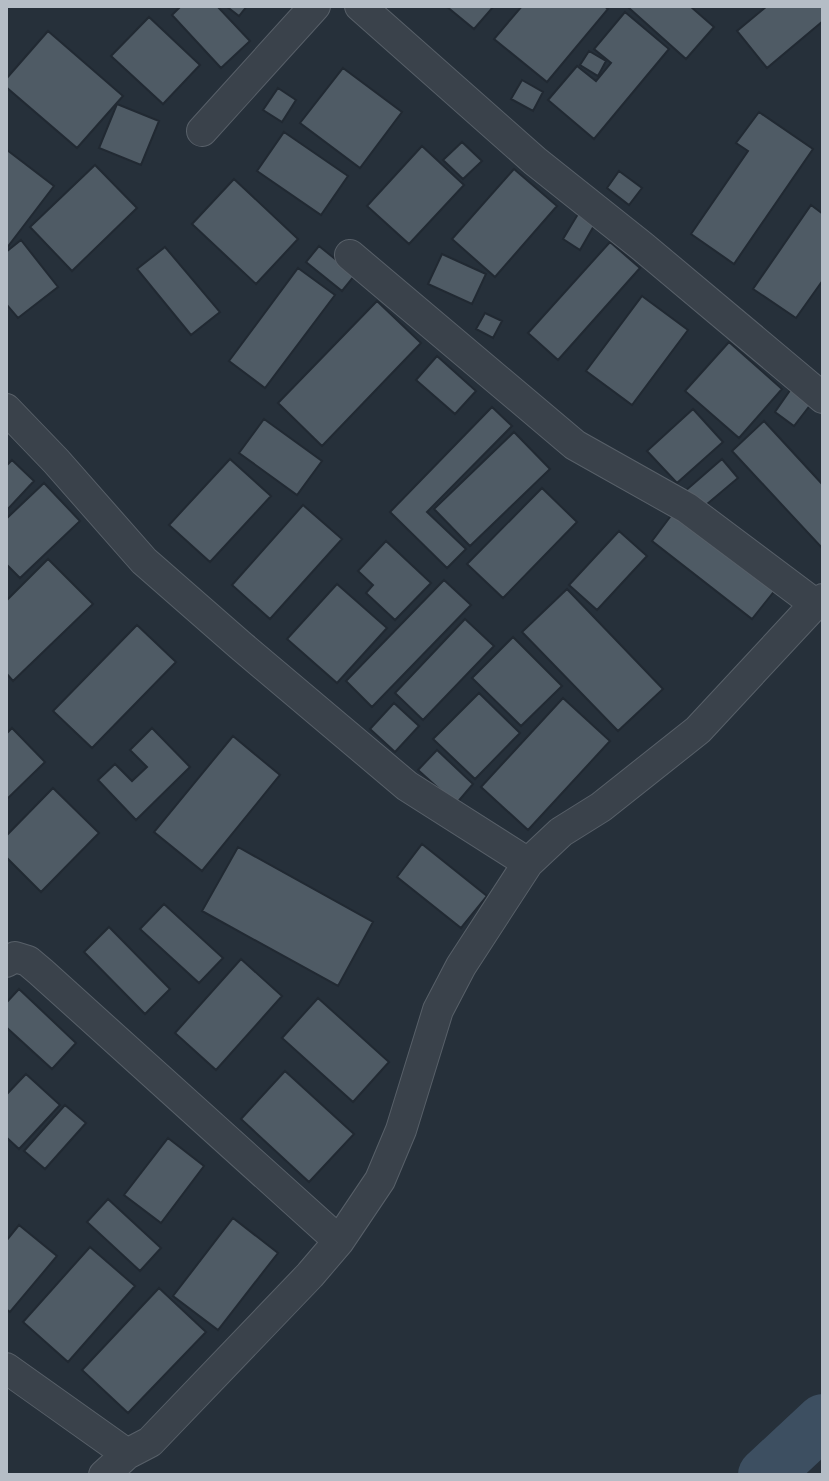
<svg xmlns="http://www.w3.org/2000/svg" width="829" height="1481" font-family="'Public Sans',sans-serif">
  <rect width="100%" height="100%" fill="#26303a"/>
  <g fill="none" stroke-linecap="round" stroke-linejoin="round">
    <path stroke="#3d4f61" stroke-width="54" d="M765,1475L823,1421"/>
  </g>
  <path fill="#4f5b65" stroke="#212932" stroke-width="2" d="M181,6H217L250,41L221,68L172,15Z
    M226,6H247L239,16Z
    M446,6H494L474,29Z
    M522,6H604L608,9L547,82L494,39Z
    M630,6H690L714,27L686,59L629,8Z
    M767,6H823V21L767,68L737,31Z
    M625,12L669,49L594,139L548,100L577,66L596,81L611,63L594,49Z
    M149,17L200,65L163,104L111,56Z
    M48,31L123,96L77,148L6,87V79Z
    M589,51L606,61L598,76L580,65Z
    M343,68L402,112L360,168L300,123Z
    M522,80L543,92L533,111L511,99Z
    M278,88L296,100L282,122L263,110Z
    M117,104L159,121L141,165L99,148Z
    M759,112L813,149L734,264L691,234L748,151L736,143Z
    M284,132L348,176L321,215L257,171Z
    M462,142L482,161L463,179L443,160Z
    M422,146L464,185L409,244L367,206Z
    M7,150L54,186L6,249V151Z
    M95,165L137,208L72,271L30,227Z
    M514,169L557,206L495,277L452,239Z
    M619,171L642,188L629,205L607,188Z
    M234,179L298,239L256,284L192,224Z
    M811,205L823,214V280L796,318L753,289Z
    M578,214L595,224L580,250L563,239Z
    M21,240L58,287L18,318L6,304V252Z
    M610,242L640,268L558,360L528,333Z
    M319,246L355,275L342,291L306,262Z
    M165,247L220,312L191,335L137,269Z
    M442,254L486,274L472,304L428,284Z
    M298,268L335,295L265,388L229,361Z
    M642,296L688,330L632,405L586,371Z
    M377,301L421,343L322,446L278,403Z
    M485,313L502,321L493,338L476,329Z
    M729,342L782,389L739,438L685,391Z
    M437,356L476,391L455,414L416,380Z
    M791,389L811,404L794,426L775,412Z
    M492,407L512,426L427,512L466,549L447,568L390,512Z
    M693,409L723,442L677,483L647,451Z
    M264,419L322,461L297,495L239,453Z
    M764,421L823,485V549L732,451Z
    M514,432L550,469L470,546L434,509Z
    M230,459L271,496L210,562L169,525Z
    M722,459L738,478L700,510L684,492Z
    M12,460L34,481L6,511V466Z
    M44,483L80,521L20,578L6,564V519Z
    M542,488L577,522L503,598L467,564Z
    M303,505L342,539L270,619L232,585Z
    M676,509L776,589L752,619L652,541Z
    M619,531L647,556L597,610L569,585Z
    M386,541L431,583L395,620L366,593L373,585L358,571Z
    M48,559L93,604L13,681L6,673V601Z
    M444,580L471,605L372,707L346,681Z
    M337,584L387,628L337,683L287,639Z
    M567,589L663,689L618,731L522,632Z
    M465,619L494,646L423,720L395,693Z
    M137,625L176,662L92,748L53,711Z
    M513,637L562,686L521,726L472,678Z
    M479,693L520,733L475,779L433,739Z
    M563,698L610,741L528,830L481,787Z
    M394,703L419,726L395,752L370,729Z
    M12,728L45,762L6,800V734Z
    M152,728L190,767L136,820L98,780L115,764L132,781L147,767L130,750Z
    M233,736L280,775L202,871L154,832Z
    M437,750L473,784L456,804L418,770Z
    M53,788L99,833L41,892L6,857V836Z
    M422,844L487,896L461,928L397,877Z
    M238,847L373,922L338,986L202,911Z
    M164,904L223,958L199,983L140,929Z
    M109,927L170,989L145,1014L84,952Z
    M241,959L282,996L216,1070L175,1033Z
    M19,989L76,1043L52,1069L6,1027V1003Z
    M318,998L389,1062L353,1102L282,1038Z
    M285,1071L354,1134L309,1182L241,1119Z
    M26,1074L60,1105L19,1149L6,1137V1095Z
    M65,1105L86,1123L45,1169L24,1151Z
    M168,1138L204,1166L161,1223L124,1195Z
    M108,1199L161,1248L140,1271L87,1222Z
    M233,1218L278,1253L218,1330L173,1296Z
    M19,1225L57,1256L10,1312L6,1309V1241Z
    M90,1247L135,1286L68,1362L23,1322Z
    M159,1288L206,1332L128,1413L82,1370Z"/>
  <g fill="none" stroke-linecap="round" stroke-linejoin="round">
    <defs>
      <path id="minor" d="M360,6L535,161L643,247L823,398
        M202,131L315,6
        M350,255L575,445L687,508L815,604
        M6,409L56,461L144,561L240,645L407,786L528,863
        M6,962L15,957L28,961L41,972L339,1241
        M6,1368L127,1454
        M104,1475L127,1454L150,1442L310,1275L339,1241L380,1180L401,1130L438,1010L461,966L528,863L561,832L601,807L698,730L815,604L823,599"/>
    </defs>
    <use href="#minor" stroke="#586069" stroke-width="32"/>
    <use href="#minor" stroke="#3a424b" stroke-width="30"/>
  </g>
  <rect width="829" height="1481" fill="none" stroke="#b5bdc6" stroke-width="16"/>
</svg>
